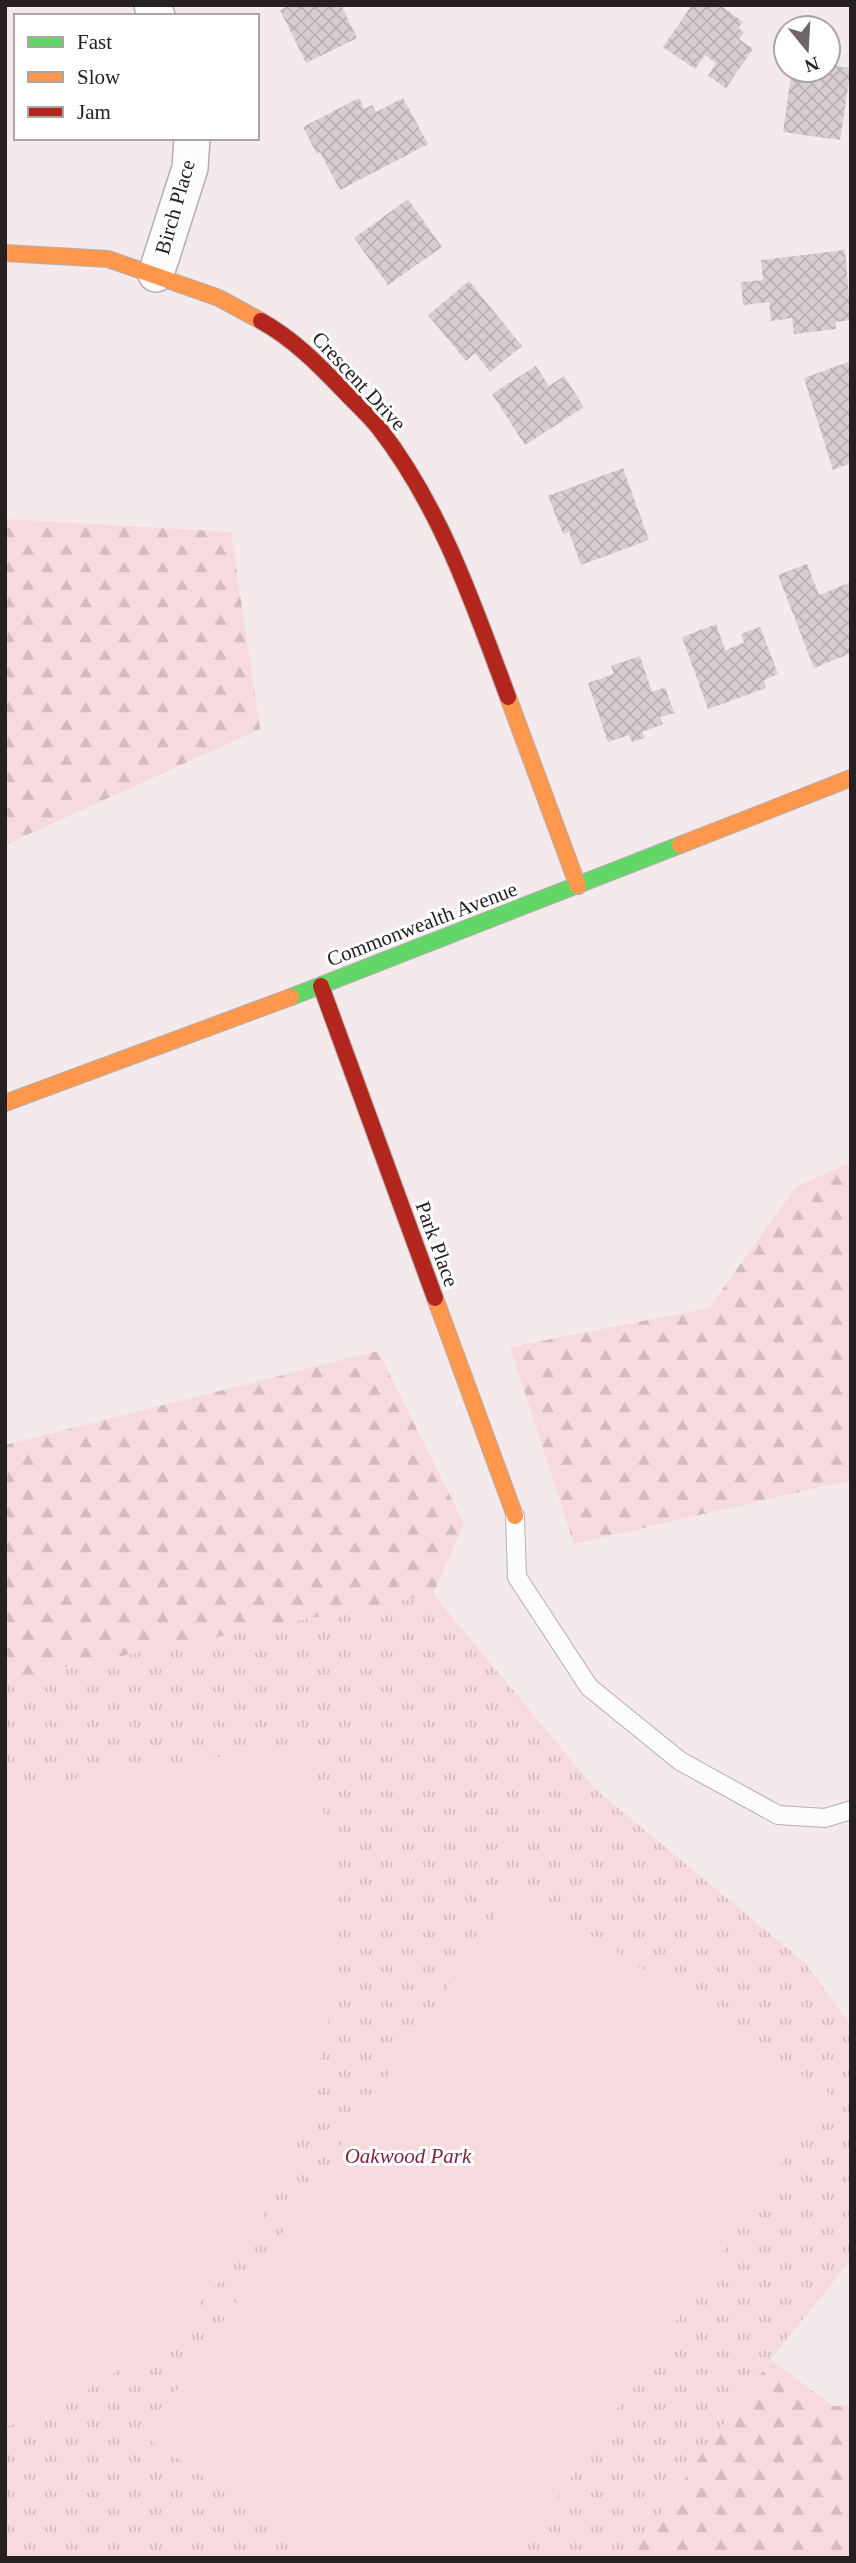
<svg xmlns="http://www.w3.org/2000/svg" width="856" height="2563" font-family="'Times New Roman',serif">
  <defs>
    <pattern id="grass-tufts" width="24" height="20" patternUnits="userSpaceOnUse" patternTransform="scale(1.75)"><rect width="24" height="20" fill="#f7dade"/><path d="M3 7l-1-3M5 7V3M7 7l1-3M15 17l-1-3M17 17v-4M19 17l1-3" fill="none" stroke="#d4bbbe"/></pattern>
    <pattern id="forest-firs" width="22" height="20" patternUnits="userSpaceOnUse" patternTransform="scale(1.75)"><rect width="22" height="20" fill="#f7dade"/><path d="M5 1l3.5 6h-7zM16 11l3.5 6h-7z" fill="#d4bbbe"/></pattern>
    <pattern id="building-cross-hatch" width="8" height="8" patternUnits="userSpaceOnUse" patternTransform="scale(1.75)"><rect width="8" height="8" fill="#d7ced0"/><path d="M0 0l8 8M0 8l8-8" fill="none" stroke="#b9b1b2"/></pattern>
  </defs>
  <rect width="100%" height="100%" fill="#f4e9eb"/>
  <path fill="url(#grass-tufts)" d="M433,1594L595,1789L805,1963L851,2026V2260L770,2360L704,2451L631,2558H5V1679Z"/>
  <path fill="url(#forest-firs)" d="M5,519L231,532L260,729L5,845Z
    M851,1162V1480L574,1544L510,1347L709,1308L796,1187Z
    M378,1351L464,1524L433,1594L5,1679V1445Z
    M771,2360L833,2406L851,2405V2558H631L704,2451Z"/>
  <path fill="#f7dade" d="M309,1743L331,1848L334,1995L308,2115L279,2191L223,2278L162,2344L44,2416L5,2427V1790Z
    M516,1885L829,2093L517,2558H326L145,2437Z"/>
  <path fill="url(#building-cross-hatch)" d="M290,5H341L357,38L306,63L280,10Z
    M692,5H720L743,22L738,28L744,32L739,39L753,49L726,88L708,76L716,63L705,55L695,69L663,47Z
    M828,65L851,68L840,140L783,132L792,70H828Z
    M359,98L364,109L372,105L376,112L403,98L428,144L340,190L320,152L317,154L303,127Z
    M408,199L442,247L388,285L354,238Z
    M845,250L851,320L835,322L836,329L794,334L792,318L771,321L769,302L743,305L741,282L763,280L761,260Z
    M469,281L522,346L490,372L475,353L466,361L428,315Z
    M851,361V463L833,470L804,378Z
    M536,366L549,386L564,376L584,407L525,445L492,394Z
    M623,468L649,540L581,565L569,532L563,534L548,496Z
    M807,564L819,595L851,582V653L814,668L778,575Z
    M716,624L725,650L744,643L741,634L760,627L778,674L764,680L766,688L708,709L682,637Z
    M640,656L652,692L665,687L674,713L660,717L663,724L642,732L645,738L632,742L629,735L608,742L588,683L614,674L611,666Z"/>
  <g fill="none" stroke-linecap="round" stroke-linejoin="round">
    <defs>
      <path id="lane" d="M515,1516L517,1577L589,1687L680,1761L778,1815L825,1818L851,1810"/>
      <path id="street" d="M152,5L157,16
        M156,274L190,168L192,138"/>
      <path id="fast" d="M291,997L680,845"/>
      <path id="slow" d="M5,253L108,259L219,298L261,321
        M508,697L578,886
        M680,845L851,778
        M5,1103L291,997
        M435,1298L515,1516"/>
      <path id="jam" d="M261,321C292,338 318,364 342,389C354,402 368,414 379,428C441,508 473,603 508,697
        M321,986L435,1298"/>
    </defs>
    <use href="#lane" stroke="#b6aeb0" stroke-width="20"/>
    <use href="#street" stroke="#b6aeb0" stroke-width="38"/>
    <use href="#fast" stroke="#b6aeb0" stroke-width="18"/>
    <use href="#slow" stroke="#b6aeb0" stroke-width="18"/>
    <use href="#jam" stroke="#b6aeb0" stroke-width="18"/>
    <use href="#lane" stroke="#fdfcfc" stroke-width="18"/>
    <use href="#street" stroke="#fdfcfc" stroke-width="35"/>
    <use href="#fast" stroke="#63d668" stroke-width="16"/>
    <use href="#slow" stroke="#ff974d" stroke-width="16"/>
    <use href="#jam" stroke="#b3261e" stroke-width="16"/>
  </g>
  <g text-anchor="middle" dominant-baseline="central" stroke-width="6" stroke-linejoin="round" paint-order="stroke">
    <g font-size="21" fill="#272021" stroke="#fff">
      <text transform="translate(175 207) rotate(-74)">Birch Place</text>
      <text transform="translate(359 381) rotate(47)">Crescent Drive</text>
      <text transform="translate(422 924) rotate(-21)">Commonwealth Avenue</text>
      <text transform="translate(437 1244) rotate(70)">Park Place</text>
    </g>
    <g font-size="21" font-style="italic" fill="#7b263e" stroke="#fff">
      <text x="408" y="2156">Oakwood Park</text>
    </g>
  </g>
  <rect width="856" height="2563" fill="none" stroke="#272021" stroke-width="14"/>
  <rect x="14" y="14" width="245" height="126" fill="#ffffff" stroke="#a9a6a6" stroke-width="2"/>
  <rect x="28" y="37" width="35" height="10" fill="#63d668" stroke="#a9a6a6" stroke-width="2"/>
  <text x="77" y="49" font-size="21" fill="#272021">Fast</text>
  <rect x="28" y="72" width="35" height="10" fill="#ff974d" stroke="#a9a6a6" stroke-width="2"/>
  <text x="77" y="84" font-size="21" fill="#272021">Slow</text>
  <rect x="28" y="107" width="35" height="10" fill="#b3261e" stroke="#a9a6a6" stroke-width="2"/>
  <text x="77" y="119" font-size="21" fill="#272021">Jam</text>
  <g transform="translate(807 49) rotate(162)"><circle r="33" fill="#ffffff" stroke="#a9a6a6" stroke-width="2"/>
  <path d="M0-5L12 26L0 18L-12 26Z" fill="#6f6668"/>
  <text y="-10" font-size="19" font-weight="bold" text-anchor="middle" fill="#272021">N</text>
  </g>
</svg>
